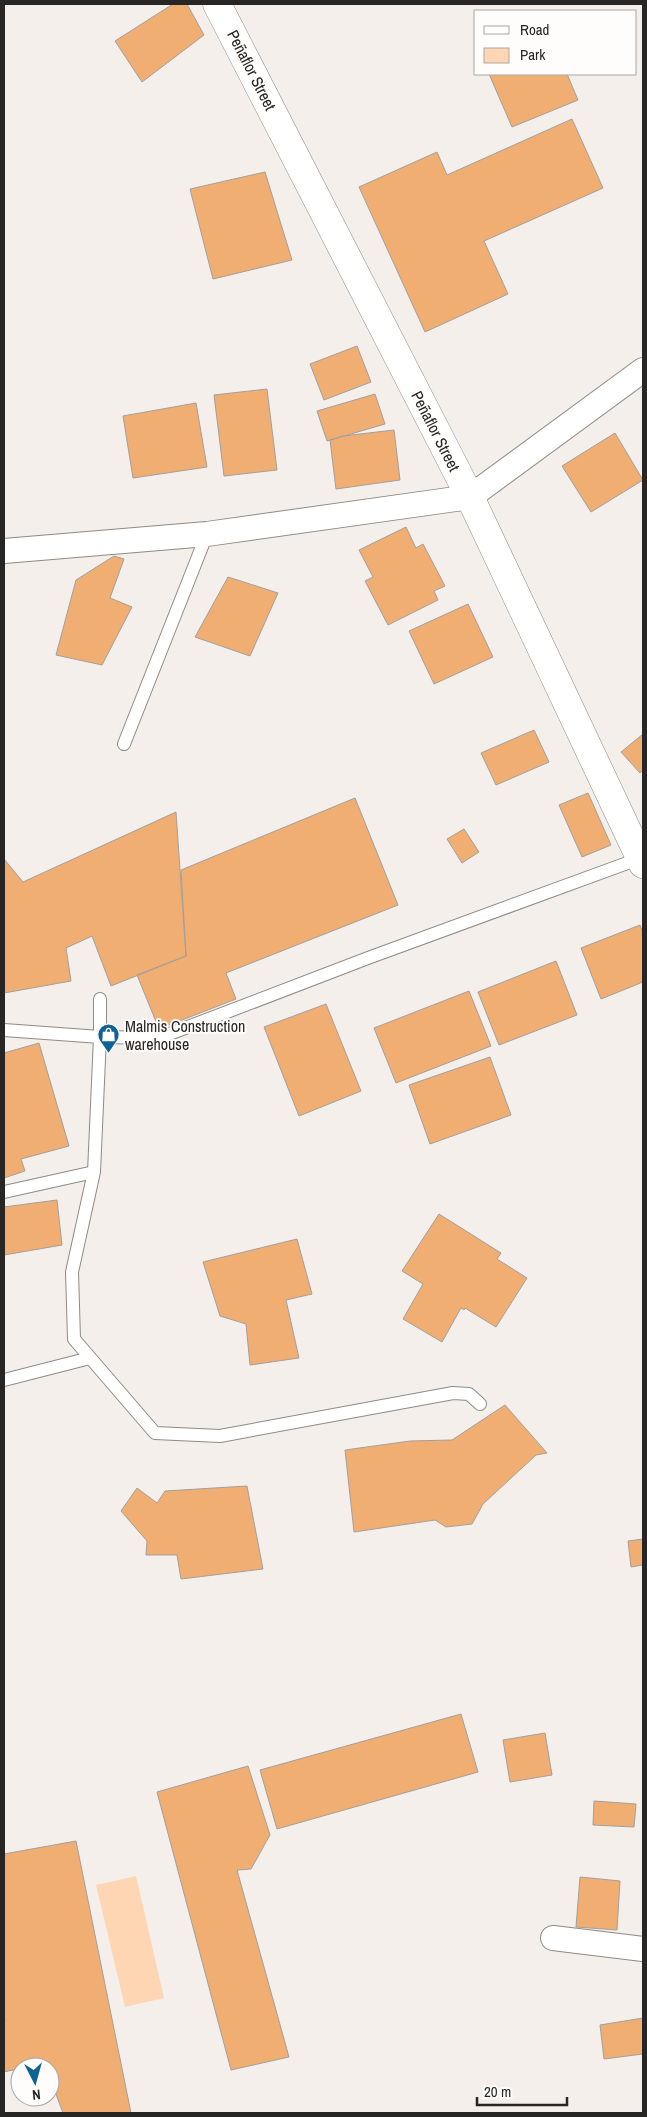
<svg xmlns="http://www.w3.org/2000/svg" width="647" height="2117" font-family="'Archivo Narrow',sans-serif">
  <rect width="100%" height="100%" fill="#f4efeb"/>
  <path fill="#ffd6b4" d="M136,1876L164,1998L125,2007L96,1885Z"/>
  <path fill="#f0ae73" stroke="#a39f9b" d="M173,4H187L204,35L142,82L115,41Z
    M489,74H567L578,100L512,127Z
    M572,119L603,188L484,241L508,294L425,332L359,187L437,152L447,175Z
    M265,172L292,260L213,279L190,189Z
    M357,346L371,382L324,400L310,364Z
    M267,389L277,470L224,476L214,395Z
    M375,394L385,424L327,441L317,411Z
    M196,403L207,467L133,478L123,416Z
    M394,430L400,480L336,489L330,440L343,436Z
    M615,433L643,480L591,512L562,466Z
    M406,527L416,548L423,544L445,586L434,591L438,600L388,625L365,581L373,577L359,550Z
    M114,556L124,559L110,598L132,607L102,665L56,655L76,580Z
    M228,577L278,593L250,656L195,637Z
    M468,604L493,657L434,684L409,631Z
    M534,730L549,762L496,785L481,753Z
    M643,734V770L640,773L621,752Z
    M588,793L611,845L582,857L559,805Z
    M355,798L398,905L226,973L236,999L159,1029L137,975L186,956L181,870Z
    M176,812L186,956L111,986L92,936L66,948L71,981L4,993V859L23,882Z
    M464,829L479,852L462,863L447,839Z
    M640,925L643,933V982L601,999L581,948Z
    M556,961L577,1015L499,1045L478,992Z
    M469,991L491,1046L396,1083L374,1028Z
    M326,1004L361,1091L299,1116L264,1027Z
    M39,1043L69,1146L21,1159L25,1171L4,1178V1053Z
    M490,1057L511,1115L430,1144L409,1085Z
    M57,1200L62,1245L4,1255V1207Z
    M439,1214L501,1253L497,1259L527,1278L496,1327L465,1308L464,1310L461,1308L442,1342L403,1319L423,1284L402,1271Z
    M297,1239L312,1294L286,1300L299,1358L250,1365L246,1324L220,1316L203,1262Z
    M505,1405L547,1453L536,1455L483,1504L472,1524L446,1527L435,1520L354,1532L345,1450L410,1441L452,1440Z
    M247,1486L263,1569L181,1579L177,1555H146L147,1541L121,1511L137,1488L157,1503L165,1491Z
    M643,1539V1565L631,1567L628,1541Z
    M461,1714L478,1772L277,1829L260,1770Z
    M545,1733L552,1775L510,1782L503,1740Z
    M248,1766L270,1835L251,1869L237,1870L289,2057L231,2070L157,1792Z
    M594,1801L636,1804L634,1827L593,1825Z
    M76,1841L131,2113H63L50,2078V2067H46L44,2063L4,2072V2021H5L4,2011V1854Z
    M580,1877L620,1881L617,1930L576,1927Z
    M643,2018V2054L604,2059L600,2025Z"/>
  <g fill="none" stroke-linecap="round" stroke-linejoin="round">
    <defs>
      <path id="lane" d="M124,744L207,534
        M100,999V1037L94,1172L72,1272L74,1339L155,1433L220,1436L453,1393L469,1394L480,1404
        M4,1030L100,1037L159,1038L368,958L641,858
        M4,1192L94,1172
        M4,1380L90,1358"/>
      <path id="street" d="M4,551L207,534L470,497L643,370
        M553,1938L643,1949"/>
      <path id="secondary" d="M217,4L470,497L643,864"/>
    </defs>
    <use href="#lane" stroke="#8f8a86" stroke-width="14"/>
    <use href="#street" stroke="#8f8a86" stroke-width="26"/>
    <use href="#secondary" stroke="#8f8a86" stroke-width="29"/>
    <use href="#lane" stroke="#fff" stroke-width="12"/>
    <use href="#street" stroke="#fff" stroke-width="24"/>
    <use href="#secondary" stroke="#fff" stroke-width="28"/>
  </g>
  <defs>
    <symbol id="shop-pin" viewBox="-11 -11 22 30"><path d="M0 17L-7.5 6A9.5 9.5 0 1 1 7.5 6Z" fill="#0e6394" stroke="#fffdfb"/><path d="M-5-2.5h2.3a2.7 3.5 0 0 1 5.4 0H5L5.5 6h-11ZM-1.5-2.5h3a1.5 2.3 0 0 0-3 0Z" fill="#fff"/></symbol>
  </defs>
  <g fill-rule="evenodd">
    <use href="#shop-pin" x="96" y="1022" width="25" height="34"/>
  </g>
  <g text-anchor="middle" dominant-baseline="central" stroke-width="4" stroke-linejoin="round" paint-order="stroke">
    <g font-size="16" fill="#282625" stroke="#fffdfb">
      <text transform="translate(252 70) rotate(63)">Peñaflor Street</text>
      <text transform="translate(436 431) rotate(63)">Peñaflor Street</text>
    </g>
    <g font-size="16" fill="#282625" stroke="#fffdfb" text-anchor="start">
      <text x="125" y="1026">Malmis Construction<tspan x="125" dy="18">warehouse</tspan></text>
    </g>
  </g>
  <rect width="647" height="2117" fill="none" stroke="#282625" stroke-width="10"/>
  <rect x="474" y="10" width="162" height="65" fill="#fffdfb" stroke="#a9a7a5"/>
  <rect x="484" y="26" width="25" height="8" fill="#ffffff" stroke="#a9a7a5"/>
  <text x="520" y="35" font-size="15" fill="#282625">Road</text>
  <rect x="484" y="48" width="25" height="15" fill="#ffd6b4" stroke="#a9a7a5"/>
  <text x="520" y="60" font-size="15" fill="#282625">Park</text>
  <g transform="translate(35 2082) rotate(174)"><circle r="24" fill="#fffdfb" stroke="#a9a7a5"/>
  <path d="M0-4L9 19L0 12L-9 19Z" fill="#0e6394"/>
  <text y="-8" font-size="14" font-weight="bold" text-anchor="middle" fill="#282625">N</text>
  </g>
  <path d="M477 2097v8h90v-8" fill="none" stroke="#282625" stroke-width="2.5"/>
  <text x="484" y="2097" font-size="15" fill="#282625" stroke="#fffdfb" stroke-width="4" paint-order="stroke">20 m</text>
</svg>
